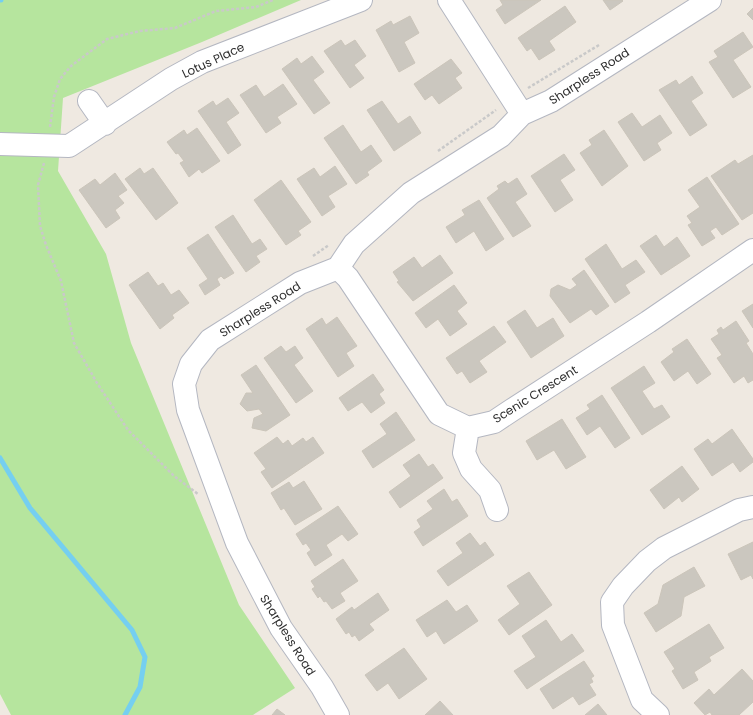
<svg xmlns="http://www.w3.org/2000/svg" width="753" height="715" font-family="Poppins,sans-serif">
  <rect width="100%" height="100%" fill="#efe9e1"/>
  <path fill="#b6e59e" d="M0,0H301L202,42L63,98L58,171L106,254L131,343L239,605L295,688L253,715H11L0,694Z"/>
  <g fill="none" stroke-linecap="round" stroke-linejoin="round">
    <path stroke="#75cff0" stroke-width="5" d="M0,0H1
      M0,458L30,508L132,630L145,657L140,687L125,715"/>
  </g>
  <path fill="#cbc7bf" stroke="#cbc5ba" d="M500,0H541L505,24L496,10L503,5Z
    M603,0H622L623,1L610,10Z
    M565,6L576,22L549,41L555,50L539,60L531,48L527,51L518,38Z
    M753,8V20L747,14Z
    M410,16L419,33L404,42L415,63L399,72L376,30L391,21L393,25Z
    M743,32L753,47L733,60L751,87L733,98L709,62L718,57L714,51Z
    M341,40L345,46L355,40L366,56L354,65L364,78L350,88L324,51Z
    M312,56L324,72L313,80L330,103L314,114L282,69L297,58L301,64Z
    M451,59L462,73L455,78L462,88L439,104L432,95L425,100L414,84Z
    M692,76L703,93L691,101L707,125L690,136L659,90L676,80L679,85Z
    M283,84L297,104L277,117L281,123L266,133L240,95L256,85L264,97Z
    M228,98L239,113L226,122L241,145L228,154L198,111L213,101L216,106Z
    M382,101L398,124L410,116L421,133L394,151L367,110Z
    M632,113L642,127L660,115L672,133L657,143L661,150L644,161L618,122Z
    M343,125L361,152L371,145L382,161L367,172L369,175L356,184L324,138Z
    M197,128L220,161L202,173L199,169L189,177L180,163L184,161L178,153L176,154L167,142L184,130L187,135Z
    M604,130L628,166L602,186L580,153L592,145L589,140Z
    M564,154L575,170L560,180L573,200L555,212L531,176Z
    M753,155V213L742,220L711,176L735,160L738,164Z
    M335,166L347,184L328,196L335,207L322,216L297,179L314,168L320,177Z
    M140,168L144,174L153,168L178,203L156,220L125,179Z
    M115,173L127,190L118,196L124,203L115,210L120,218L106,228L79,190L95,179L100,185Z
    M707,177L739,224L722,235L716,227L710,231L715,238L702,246L688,225L692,223L687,216L700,207L688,190Z
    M517,178L527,194L515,202L531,226L513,237L487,198L499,189L497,186L505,181L508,184Z
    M281,180L311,222L298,231L301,235L286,245L254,200Z
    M479,200L504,239L486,251L474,231L456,243L446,227L465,215L462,210Z
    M233,215L252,244L260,239L267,249L256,256L260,262L246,272L215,227Z
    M208,234L234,273L224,279L221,276L217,279L220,285L205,295L199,285L208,279L187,248Z
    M656,235L664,247L677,237L690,256L661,275L640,246Z
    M606,244L622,269L636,260L645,272L625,285L630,293L615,303L585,259Z
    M440,255L453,273L413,301L397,282L399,281L393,272L414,257L422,268Z
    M584,270L609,306L596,315L591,309L570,323L550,296L551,289L558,285L570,290L577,285L572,279Z
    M148,272L158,286L163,283L171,295L179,290L189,303L172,315L174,318L160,329L129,285Z
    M454,285L467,303L457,311L467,324L450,336L438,319L426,328L415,313Z
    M753,304V328L742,311Z
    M525,310L537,328L553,318L564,336L531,358L507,322Z
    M337,317L357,346L346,353L354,366L338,377L306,329L322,318L326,325Z
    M736,321L749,341L746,343L753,354V380L748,383L744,376L734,383L717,358L722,355L711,339L719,334L717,330L721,327L723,330Z
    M494,326L506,342L479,361L487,372L470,383L462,371L457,374L446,358Z
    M687,339L711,374L697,384L688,371L674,381L661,362L674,352L672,349Z
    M281,346L286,352L295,346L303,358L294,365L313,391L296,403L264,358Z
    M256,365L290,415L266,431L252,428L254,418L263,414L259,409L247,411L240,404L246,393H253L241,375Z
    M644,366L655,383L642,391L654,409L662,405L670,417L642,435L611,388Z
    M373,374L384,390L379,394L385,403L371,413L362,402L348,411L339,398Z
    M602,395L630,438L615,448L600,426L587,435L576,418L590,409L587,405Z
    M396,412L415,440L373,468L362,451L387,434L380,424Z
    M562,419L586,457L566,469L554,450L537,460L526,441Z
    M732,429L753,459V462L740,472L733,462L712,476L694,449L708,439L712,444Z
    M277,437L283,444L288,440L292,446L303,438L306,442L313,437L324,453L272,488L261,472L266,469L254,453Z
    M419,454L428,467L433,464L443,478L400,508L389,492L411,476L403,465Z
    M682,466L699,489L682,502L679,497L664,509L650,490Z
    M304,481L322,509L295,525L284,508L281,510L271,493L289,482L293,488Z
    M444,489L452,502L457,499L468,516L423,546L414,532L421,527L417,520L433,509L427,501Z
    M338,506L358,534L348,541L342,534L326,545L332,555L315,566L307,553L311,550L306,543L303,545L296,534Z
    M470,533L480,546L485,542L494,555L448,586L437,571L463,553L456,543Z
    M753,542V579L751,575L741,580L728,554Z
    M343,559L358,581L340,593L345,601L332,609L326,601L324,602L320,596L318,598L312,589L315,587L311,581Z
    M694,567L705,586L684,597L681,616L656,632L644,613L658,604L663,585Z
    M529,572L552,605L509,635L498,620L520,604L507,586Z
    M378,593L389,610L369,624L374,630L359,641L355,635L352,637L349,632L346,634L336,619L352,607L354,610Z
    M447,600L456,612L467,605L478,621L444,644L436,631L427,637L416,620Z
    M546,620L561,642L572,634L584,651L527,689L514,671L536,657L522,636Z
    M709,624L724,648L709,657L711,661L694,672L698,680L683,689L672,671L675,669L664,652Z
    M404,648L427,679L399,699L388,683L377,691L365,675Z
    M584,661L594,676L591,678L593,682L589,684L596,695L579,705L573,696L553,709L540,689Z
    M742,669L753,681V702L739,715H712L710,712L705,715L694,703L709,689L714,695Z
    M440,701L453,715H425Z
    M598,704L607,715H585Z
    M277,709L285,715H272Z"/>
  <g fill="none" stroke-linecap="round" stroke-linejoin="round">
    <defs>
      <path id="minor" d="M449,0L522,114
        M89,101L105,124
        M0,144L69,146L171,79L202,62L361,0
        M338,268L348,278L439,414L468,428L494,422L512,410L648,322L753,250
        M468,428L464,453L471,469L490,490L497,510
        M338,715L322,687L281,628L237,543L188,410L184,384L191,364L210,340L300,283L338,268L354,244L411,193L501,136L522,114L551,101L710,0
        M658,715L642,700L613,625L612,602L623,586L647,561L664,548L739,510L753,507"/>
    </defs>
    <use href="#minor" stroke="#b4b7c1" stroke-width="24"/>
    <path stroke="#c9c9c9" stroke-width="2.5" stroke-dasharray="3 2" stroke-linecap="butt" d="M528,88L599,45
      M50,127L54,97L60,79L71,66L107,39L140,31L175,28L216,11L256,7L273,0
      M438,151L496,110
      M44,163L38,185L40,226L46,245L61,281L74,343L97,383L128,430L174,476L198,494
      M313,256L329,245"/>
    <use href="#minor" stroke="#fff" stroke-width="22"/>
  </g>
  <g text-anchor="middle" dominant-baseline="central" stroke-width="3" stroke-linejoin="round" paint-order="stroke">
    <g font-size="12" fill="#2e2e2e" stroke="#fff">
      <text transform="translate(213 60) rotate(-25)">Lotus Place</text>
      <text transform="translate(589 76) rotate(-33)">Sharpless Road</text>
      <text transform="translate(260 309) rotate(-32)">Sharpless Road</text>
      <text transform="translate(535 394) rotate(-32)">Scenic Crescent</text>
      <text transform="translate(288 635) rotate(58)">Sharpless Road</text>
    </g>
  </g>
</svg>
